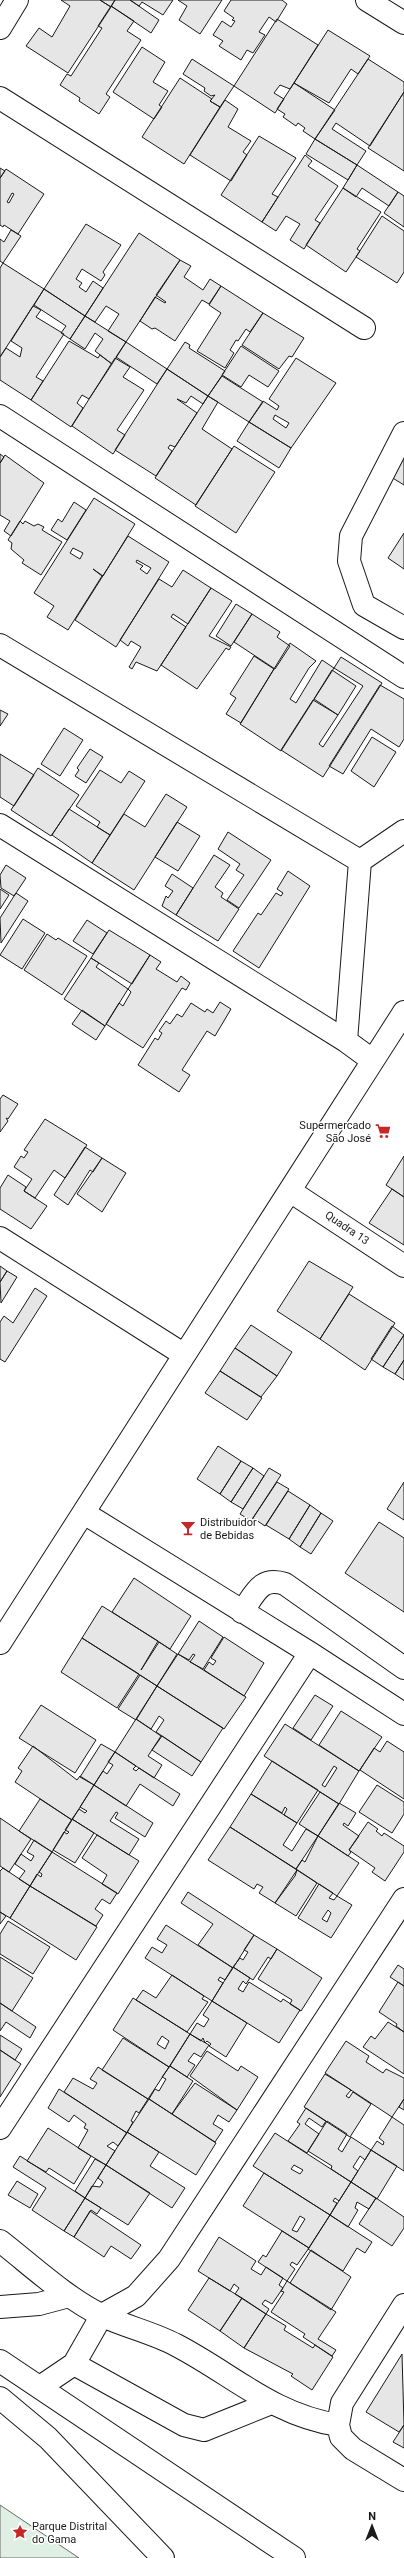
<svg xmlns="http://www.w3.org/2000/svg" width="404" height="2558" font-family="Roboto,sans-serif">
  <rect width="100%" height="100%" fill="#fff"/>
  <path fill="#e0efe3" stroke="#6a6a6a" d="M0,2505L79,2558H0Z"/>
  <path fill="#e6e6e6" stroke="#1a1a1a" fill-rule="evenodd" d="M61,0H100L111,7L68,73L26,46L39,28L52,37L70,6Z
    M100,0H115L111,7Z
    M115,0H130L159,20L151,33L111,6Z
    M130,0H173L163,15L142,2L139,6Z
    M178,0H222L200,34L179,20L187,6Z
    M231,0H282L287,4L276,22L269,17L259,32L265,35L253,53L247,50L241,60L219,46L223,41L213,35L222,21L231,27L235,21L232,20L234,18L224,11Z
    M111,6L134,21L127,31L141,40L106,94L110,97L99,114L79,101L80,98L60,85L67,74L71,76L102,28L98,26Z
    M277,19L318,45L290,89L280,85L274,93L284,99L275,113L234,86Z
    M328,30L370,56L358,74L351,69L329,103L294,83Z
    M142,47L165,62L153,82L168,91L159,105L162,107L154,119L113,92Z
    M192,59L234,86L220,107L210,101L215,95L211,96L204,91L205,88L183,74Z
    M368,59L404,82V92L370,146L336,123L332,129L366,151L357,165L315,139Z
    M180,78L212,99L210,101L220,107L184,164L142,137Z
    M294,83L335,110L315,139L303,131L305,128L298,123L296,126L283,117L285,114L277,109Z
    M404,92V171L368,148Z
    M225,100L238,109L228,127L251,141L243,152L247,155L231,181L190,155Z
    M259,136L296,158L272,194L278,197L262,222L221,195Z
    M315,139L357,165L348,180L306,154Z
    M305,155L312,161L308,166L338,186L315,220L320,223L304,249L290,240L300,224L286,216L276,231L262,222Z
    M357,165L398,192L389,206L362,188L356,197L343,188Z
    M0,168L5,171L0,178Z
    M6,169L44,194L18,234L4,225L3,227L0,225V178ZM12,193L14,194L9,203L7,202Z
    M343,188L381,212L357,249L360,251L346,272L306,245Z
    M398,192L404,196V227L384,213Z
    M382,216L404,231V272L397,283L356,257Z
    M86,224L121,245L103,272L105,275L101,281L82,269L76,279L82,283L79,287L86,292L93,281L103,288L85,316L44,289Z
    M11,230L21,236L3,263L0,261V239L4,242Z
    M139,233L180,260L126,342L108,331L119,314L106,306L95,322L85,316Z
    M180,260L191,266L184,277L203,290L210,279L221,286L209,304L202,300L175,341L155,328L152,329L140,321L155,297L165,303L166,302L156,295Z
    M3,263L44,289L0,357V268Z
    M221,286L263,313L250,332L246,329L238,341L236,340L230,350L234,353L225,368L197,351L221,313L209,305Z
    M44,289L85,316L70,339L61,333L66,326L34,305Z
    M33,306L41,310L36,317L64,334L36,377L43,381L31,400L0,380V357L6,348L20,357L22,348L11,341Z
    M263,313L304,338L292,357L289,356L279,369L242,345Z
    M85,316L126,342L112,364L95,351L103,339L95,333L85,349L70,339Z
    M69,341L98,358L100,355L112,364L89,399L82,395L77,403L83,408L71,427L31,400Z
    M126,342L167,369L157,384L116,357Z
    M185,342L190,345L189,348L225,371L208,396L167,369Z
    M241,346L279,371L268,387L249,375L241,387L222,375Z
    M115,358L130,367L123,377L144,390L117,430L125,435L113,454L72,426Z
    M296,358L336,383L291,448L249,422L263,401L277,410L279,406L269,399ZM275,415L289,423L286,428L273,419Z
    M167,369L208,396L203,404L191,396L186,403L177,399L197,413L175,447L170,445L168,448L172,451L156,476L115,450Z
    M222,376L263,402L249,422L208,396Z
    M208,396L218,402L202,429L232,449L196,505L155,478Z
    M249,422L291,448L279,468L237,441Z
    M404,439V485L383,472Z
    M234,446L275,472L236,533L195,506Z
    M0,454L4,457L0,463Z
    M5,455L44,483L11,536L4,531L10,521L0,515V463Z
    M94,498L135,524L103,576L93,569L102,576L68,630L47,617L54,606L34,593ZM73,548L83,553L80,559L70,553Z
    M74,502L86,510L67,540L51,530L58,519L62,522Z
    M20,521L23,524L25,521L34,526L38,524L44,527L42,530L62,542L41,575L22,563L24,560L11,549L12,543L8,540Z
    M404,533V569L388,558Z
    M128,536L169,562L116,647L75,620ZM137,560L151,568L147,574L140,569L143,566L136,562Z
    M183,570L211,588L188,624L173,614L171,617L186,627L157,671L136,662L132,669L129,667L141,647L131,641L128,646L120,640L159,579L172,587Z
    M211,588L232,601L209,636L231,647L229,650L226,648L197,689L161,665Z
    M236,604L252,614L231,646L216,636Z
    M252,614L280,632L277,637L290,646L275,669L234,642Z
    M290,643L316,661L309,668L290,699L296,703L322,660L334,668L281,751L240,724Z
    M254,656L274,669L241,723L226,714L236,698L230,694Z
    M341,657L382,683L323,777L281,750L313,700L338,715L319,744L323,747L361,689L363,686L334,668Z
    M332,670L356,686L338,715L314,699Z
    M380,685L404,699V739L399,747L371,729L343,774L329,766Z
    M0,710L8,714L0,726Z
    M64,728L83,740L60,776L41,764Z
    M372,737L396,752L374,787L351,771Z
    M90,749L103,757L86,783L75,776L79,770L77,768Z
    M0,754L34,775L14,806L0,797Z
    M38,768L79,795L51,836L11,810Z
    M100,770L121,783L129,771L145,781L110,835L97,827L100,822L76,806Z
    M166,794L187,807L134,890L92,863L124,814L145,827Z
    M69,809L110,835L92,863L52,835Z
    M177,822L200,836L178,871L155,857Z
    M228,832L271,860L239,908L227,900L244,875L236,870L240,864L218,849Z
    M214,855L230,865L215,887L223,893L221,897L239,909L218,941L176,915Z
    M6,865L26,878L14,896L1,888L0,875Z
    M288,871L310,886L259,968L233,951L258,913L261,915L276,893L281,896L283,893L277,889Z
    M172,874L193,888L176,915L162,906L166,896L168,898L173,891L165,886Z
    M0,889L9,895L0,909Z
    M16,893L28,901L1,943L0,918Z
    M23,919L45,933L22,969L0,955Z
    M87,920L107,933L93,954L73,941Z
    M109,930L150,955L132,984L91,958Z
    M47,934L56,940L58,938L87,956L62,995L24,970Z
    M150,955L161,962L156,969L177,982L181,976L190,983L186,990L182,988L143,1048L106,1024L119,1003L123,1006L131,992L128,989Z
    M91,958L99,963L96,967L128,989L105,1026L64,999Z
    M220,1002L231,1009L215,1036L207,1031L182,1070L190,1075L179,1092L138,1065L155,1038L158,1040L162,1033L159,1031L166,1021L170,1024L177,1014L182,1017L191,1003L205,1012L207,1009L213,1013Z
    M82,1010L105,1026L96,1040L72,1024Z
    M3,1095L18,1104L8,1119L6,1118L8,1121L0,1132V1099Z
    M45,1119L87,1145L65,1178L54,1170L35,1198L24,1191L32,1179L14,1167L21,1156L24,1158L28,1152L24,1150Z
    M85,1147L102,1158L93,1172L90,1170L68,1205L54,1195Z
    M404,1156V1197L386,1185Z
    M102,1158L126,1173L102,1212L77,1194Z
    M8,1175L26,1187L24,1191L47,1206L31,1229L0,1209V1188Z
    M392,1189L404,1197V1245L369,1223Z
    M309,1261L353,1287L320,1339L277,1311Z
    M0,1266L7,1271L0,1282Z
    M7,1271L17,1277L1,1303L0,1282Z
    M35,1288L47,1296L5,1362L0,1359V1322L4,1316L13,1323Z
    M349,1294L395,1323L365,1370L320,1339Z
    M251,1325L292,1352L277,1376L235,1348Z
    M392,1326L404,1335L383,1367L371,1359Z
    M404,1335V1360L395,1374L383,1367Z
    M235,1348L277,1376L261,1397L220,1371Z
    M404,1360V1380L395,1374Z
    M220,1371L262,1398L247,1420L205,1393Z
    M218,1446L241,1461L220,1494L197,1479Z
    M241,1461L253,1468L231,1502L220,1494Z
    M253,1468L264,1476L243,1509L231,1502Z
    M269,1468L281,1475L251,1521L240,1514Z
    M277,1482L289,1489L265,1526L253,1518Z
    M404,1482V1520L387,1509Z
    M288,1491L310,1505L289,1539L266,1525Z
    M310,1505L321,1513L300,1547L289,1539Z
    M321,1513L333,1521L311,1554L300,1547Z
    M379,1522L404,1538V1612L345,1573Z
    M134,1578L191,1616L170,1649L112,1612Z
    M102,1606L158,1641L141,1670L159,1642L177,1654L157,1686L82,1638Z
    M199,1621L223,1637L203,1669L190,1662L195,1655L193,1654L189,1660L178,1654Z
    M224,1637L264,1663L244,1696L204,1670L209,1662L213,1665L216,1661L211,1658Z
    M82,1638L139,1674L117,1708L61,1672Z
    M178,1654L246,1697L224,1729L157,1686Z
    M140,1675L157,1686L136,1720L118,1709Z
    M157,1686L223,1728L201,1762L156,1732L164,1720L159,1716L151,1729L136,1719Z
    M315,1695L333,1706L311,1740L293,1728Z
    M41,1705L96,1740L75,1773L19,1738Z
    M341,1711L382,1737L359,1771L319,1745Z
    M136,1719L161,1736L148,1756L162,1765L154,1778L115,1752Z
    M285,1724L359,1771L339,1804L264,1756ZM334,1766L337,1768L325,1787L322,1785Z
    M162,1736L201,1762L192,1776L152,1750Z
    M387,1741L404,1752V1799L360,1770L374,1748L380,1752Z
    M101,1744L115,1752L94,1785L80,1777Z
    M33,1746L77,1780L80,1776L94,1785L72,1820L15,1782L22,1771L18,1768Z
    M115,1752L136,1766L133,1769L136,1771L139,1768L180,1794L173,1806L140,1784L126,1806L94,1785L103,1771L107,1774L113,1765L108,1762Z
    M272,1761L318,1790L297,1823L284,1815L287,1809L285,1807L282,1813L251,1794Z
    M94,1785L153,1823L145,1837L115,1818L118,1813L116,1812L110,1821L139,1839L129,1855L72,1819L79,1809L85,1813L87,1811L80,1807Z
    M377,1785L404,1802V1814L392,1833L359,1812Z
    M320,1792L339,1804L318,1836L299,1824Z
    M251,1794L297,1823L283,1845L292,1851L306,1829L318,1836L296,1869L230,1827Z
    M40,1799L72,1820L52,1852L19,1831Z
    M339,1803L356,1813L348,1826L344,1823L343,1825L359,1836L349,1850L351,1852L348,1856L318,1836Z
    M0,1818L31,1839L9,1872L0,1866Z
    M72,1819L94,1833L75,1863L53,1850L64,1832L67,1834L69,1832L65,1830Z
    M368,1822L378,1829L376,1831L382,1836L384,1833L404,1846V1852L385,1881L372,1872L375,1868L349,1850Z
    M230,1827L297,1870L275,1903L259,1893L263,1887L257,1884L254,1889L208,1860Z
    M97,1835L139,1861L118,1894L102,1884L107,1875L82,1858Z
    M318,1836L359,1863L337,1896L296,1869L302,1860L305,1862Z
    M34,1840L52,1852L30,1886L19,1879L25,1871L15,1864L21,1854L31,1861L34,1856L27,1852Z
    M52,1852L117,1893L110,1904L102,1899L95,1909L103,1915L96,1926L30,1886L37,1874L41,1877L42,1874L39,1872Z
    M3,1868L30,1886L10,1918L0,1912V1871Z
    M297,1870L317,1883L296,1916L275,1903L295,1876Z
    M319,1884L333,1893L329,1898L334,1900L337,1896L352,1905L331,1938L298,1918ZM328,1910L331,1913L327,1922L322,1919Z
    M30,1886L97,1927L76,1960L10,1918Z
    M188,1892L254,1935L233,1968L198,1945L213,1924L181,1903Z
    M0,1912L6,1916L0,1924Z
    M8,1921L50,1947L33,1974L0,1954V1934Z
    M166,1925L233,1968L225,1980L220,1977L218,1980L223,1983L212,2001L145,1958L152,1947L162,1953L167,1945L157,1939Z
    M254,1935L277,1949L271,1959L268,1957L253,1980L233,1967L240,1958L243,1960L248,1952L244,1950Z
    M277,1949L322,1978L301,2011L290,2004L292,2000L258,1979Z
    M0,1957L33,1978L12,2011L0,2003Z
    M398,1965L404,1969V1986L390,1977Z
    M233,1967L250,1978L246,1984L243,1981L238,1989L243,1992L249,1982L281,2002L283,1999L300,2010L279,2043L212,2001Z
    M172,1975L204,1996L202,1999L208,2002L187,2032L136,2000L143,1990L156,1998Z
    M398,1982L404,1986V2032L396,2026L397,2024L379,2012Z
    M133,1998L190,2034L169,2067L113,2030ZM162,2036L169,2041L165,2049L157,2044Z
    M212,2001L247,2023L226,2057L209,2046L211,2044L207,2041L205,2043L203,2038L201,2041L190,2034L197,2023L204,2027L209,2019L203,2015Z
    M0,2003L36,2027L30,2038L6,2022L0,2031Z
    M388,2022L404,2032V2074L363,2047L371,2036L375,2039Z
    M190,2034L209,2045L201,2057L194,2053L188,2061L195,2065L187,2077L170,2066Z
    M0,2035L22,2049L15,2060L0,2050Z
    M123,2038L169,2067L148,2099L102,2070Z
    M346,2041L369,2056L366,2062L383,2073L386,2069L404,2078V2099L392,2117L325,2073Z
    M0,2050L21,2064L0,2097Z
    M207,2051L238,2071L241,2066L258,2077L237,2110L190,2076Z
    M170,2066L193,2081L172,2114L149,2099L155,2089L159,2091L166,2079L162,2077Z
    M98,2067L148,2099L139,2113L136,2111L131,2121L133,2122L127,2133L64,2092L73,2078L93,2089L97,2083L90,2079Z
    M325,2074L351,2090L346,2096L349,2098L353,2092L371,2104L350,2137L304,2107Z
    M195,2083L237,2110L229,2122L218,2115L213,2124L223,2130L215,2142L172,2114Z
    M59,2089L127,2133L118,2146L113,2142L107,2146L115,2151L106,2165L78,2148L88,2130L84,2128L86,2124L74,2115L69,2122L48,2108Z
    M149,2099L216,2143L196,2175L127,2132Z
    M404,2099V2110L399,2107Z
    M306,2108L326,2121L322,2127L309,2118L305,2124L319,2134L307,2153L288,2141L300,2124L297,2122Z
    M392,2117L404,2125V2171L371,2150L377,2141L383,2145L384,2142L379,2138Z
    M327,2121L347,2134L338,2149L342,2152L351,2137L371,2150L365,2160L360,2156L353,2167L358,2171L351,2182L331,2169L332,2166L308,2151Z
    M48,2128L91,2156L74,2184L49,2168L46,2172L27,2161Z
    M127,2132L159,2152L150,2166L185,2188L172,2208L106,2165Z
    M275,2133L351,2182L339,2201L335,2198L333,2201L337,2203L330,2215L253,2166ZM294,2165L303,2170L300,2174L291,2169Z
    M371,2150L397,2166L377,2199L351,2182Z
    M20,2156L85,2198L64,2231L32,2210L46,2188L13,2167Z
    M95,2159L106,2165L85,2198L75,2191Z
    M106,2165L150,2193L128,2225L85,2198L92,2186L100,2187L103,2182L98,2178Z
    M264,2173L330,2215L309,2248L243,2206ZM300,2216L305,2219L297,2232L292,2230Z
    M17,2181L38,2194L30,2208L8,2195Z
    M351,2182L376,2198L369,2209L357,2202L355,2208L358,2210L348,2227L330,2215Z
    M85,2198L101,2208L97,2214L91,2210L74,2237L64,2231Z
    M376,2198L404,2217V2228L392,2246L359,2224Z
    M90,2211L141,2245L131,2259L111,2246L104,2257L74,2237Z
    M330,2215L372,2242L365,2253L357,2248L343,2271L308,2249Z
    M282,2231L309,2248L297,2265L292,2262L290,2265L295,2269L287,2281L258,2262L263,2255L266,2257Z
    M219,2237L256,2261L251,2269L261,2275L266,2267L283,2278L279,2285L283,2288L272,2304L265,2300L262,2304L269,2309L266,2314L235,2294L239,2288L234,2284L230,2291L198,2271Z
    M311,2250L351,2277L331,2310L290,2283Z
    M209,2278L242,2298L220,2331L188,2310Z
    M287,2281L336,2312L318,2339L336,2350L332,2356L303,2337L305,2334L271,2312L284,2292L281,2291Z
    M242,2298L266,2314L244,2348L220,2331Z
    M266,2314L286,2326L284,2330L313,2348L315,2345L333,2357L312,2390L291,2376L293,2374L244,2348Z
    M402,2354L404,2425L399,2432L366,2412Z
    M404,2425V2448L393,2442Z"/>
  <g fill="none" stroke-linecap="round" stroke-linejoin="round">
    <defs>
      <path id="minor" d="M367,0L404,23
        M0,28L17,0
        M0,98L364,328
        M0,416L404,677
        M404,433L351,536L349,561L364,605L404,628
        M0,645L360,861
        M0,825L346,1041L372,1060
        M360,861L404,831
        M346,1041L360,861
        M290,1191L404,1266
        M0,1238L183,1354
        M84,1513L310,1653L404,1714
        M242,1612C255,1594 260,1576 285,1584L404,1668
        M0,1643L404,1012
        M0,2128L310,1653
        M0,2241C32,2266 66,2298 103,2316C127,2327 153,2333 176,2345C232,2374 273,2415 338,2425
        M404,2305L342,2403L338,2425L341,2437L353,2449L404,2480
        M0,2307L39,2304L69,2296
        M74,2364L184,2425L204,2430L271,2403
        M40,2387L74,2364L102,2315L136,2296L169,2259L404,1899"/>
      <path id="highway" d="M0,2361L294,2558
        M0,2398L48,2438L163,2558"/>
    </defs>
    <use href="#minor" stroke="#1a1a1a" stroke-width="24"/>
    <use href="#highway" stroke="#1a1a1a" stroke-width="24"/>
    <use href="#minor" stroke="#fff" stroke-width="22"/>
    <use href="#highway" stroke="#fff" stroke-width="22"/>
  </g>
  <defs>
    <symbol id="supermarket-bare" viewBox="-9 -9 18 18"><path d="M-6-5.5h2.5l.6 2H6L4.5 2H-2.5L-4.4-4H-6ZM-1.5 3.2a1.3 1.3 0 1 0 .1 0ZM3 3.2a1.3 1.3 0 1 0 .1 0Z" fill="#c62828" stroke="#fff" stroke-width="2.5" paint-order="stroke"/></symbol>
    <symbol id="bar-bare" viewBox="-9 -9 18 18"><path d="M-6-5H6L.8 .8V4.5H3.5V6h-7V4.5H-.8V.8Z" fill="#c62828" stroke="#fff" stroke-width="2.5" paint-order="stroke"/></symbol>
    <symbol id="sight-bare" viewBox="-9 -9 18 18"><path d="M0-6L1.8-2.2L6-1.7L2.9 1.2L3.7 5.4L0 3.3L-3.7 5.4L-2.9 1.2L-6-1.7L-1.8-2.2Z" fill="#c62828" stroke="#fff" stroke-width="2.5" paint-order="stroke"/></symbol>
  </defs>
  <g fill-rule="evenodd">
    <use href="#supermarket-bare" x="372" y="1120" width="22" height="22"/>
    <use href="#bar-bare" x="177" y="1517" width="22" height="22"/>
    <use href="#sight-bare" x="9" y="2521" width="22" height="22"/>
  </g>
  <g text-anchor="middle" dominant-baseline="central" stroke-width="3" stroke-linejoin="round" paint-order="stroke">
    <g font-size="11" fill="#1a1a1a" stroke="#fff" text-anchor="start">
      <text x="371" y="1125" text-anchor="end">Supermercado<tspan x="371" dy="13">São José</tspan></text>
      <text x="200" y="1522">Distribuidor<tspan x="200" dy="13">de Bebidas</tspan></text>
      <text x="32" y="2526">Parque Distrital<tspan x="32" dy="13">do Gama</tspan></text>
    </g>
    <g font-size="11" fill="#1a1a1a" stroke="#fff">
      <text transform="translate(347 1228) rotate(34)">Quadra 13</text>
    </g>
  </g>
  <g transform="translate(372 2526)" stroke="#ffffff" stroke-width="3" paint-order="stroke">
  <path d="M0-3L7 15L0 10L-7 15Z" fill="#1a1a1a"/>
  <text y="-6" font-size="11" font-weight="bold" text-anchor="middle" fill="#1a1a1a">N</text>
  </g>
</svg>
